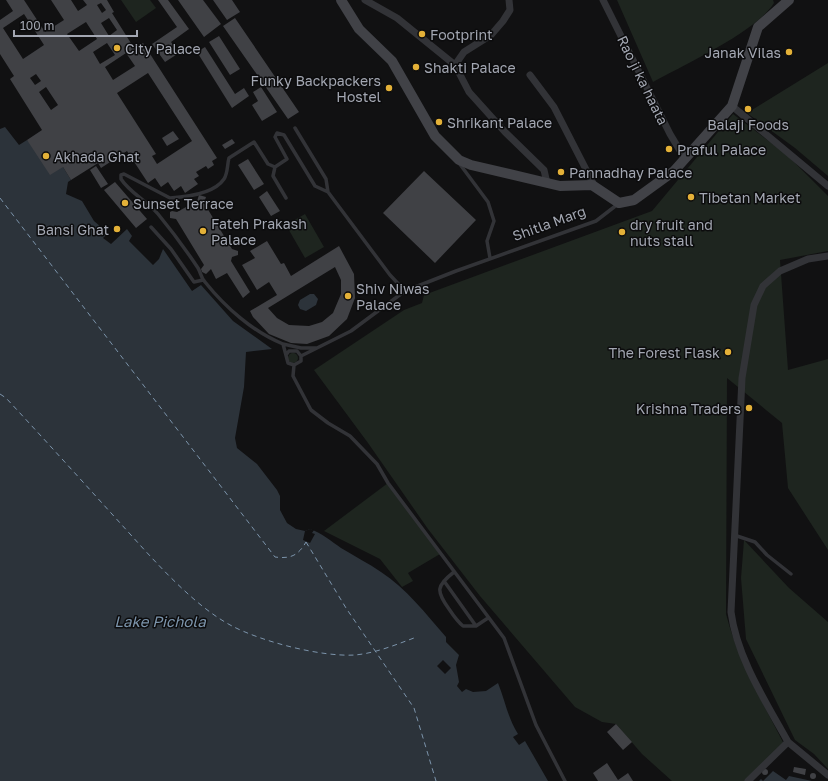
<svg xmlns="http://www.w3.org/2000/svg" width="828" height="781" font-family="'Golos Text',sans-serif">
  <rect width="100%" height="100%" fill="#111112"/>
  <path fill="#1e251f" d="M121,0H150L156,8L136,22Z
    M617,0H773L774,3C756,32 685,64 653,82Z
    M828,63V176L795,148L747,113Z
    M733,114L786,154L828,196V251L780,260L788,370L828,359V550L788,488L782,423L727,378L726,614C738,661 763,703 785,746L748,781H672L642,754L616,724L602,722L575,707L480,596L428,529L368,443L314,370L404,310L422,303L424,295L652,211Z
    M305,214L324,247L305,258L286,225Z
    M288 358a5 5 0 1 1 10 0a5 5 0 1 1-10 0Z
    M388,483L440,554L408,573L413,581L402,587L380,559L324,531Z
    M744,540L789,588L828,622V769L814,754L795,740L746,639L741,578Z"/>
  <path fill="#2c333a" d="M5,127L19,145L27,140L63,167L71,180L68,182L66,194L82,201L94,221L108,233L103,238L111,244L127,229L132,236L129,241L153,265L159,259L163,249L192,291L201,285L233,321L272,349L246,352L244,387L235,438L237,448L257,464L277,490L280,496V510L287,523L296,529L305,531L310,529C322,533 331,541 341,548C354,556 368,563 381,572C406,588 426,614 446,637V642L459,655L456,665L459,682L457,686L462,692L466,689L473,692L486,691L498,683C505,700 508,719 518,734L513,737L519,745L525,741L548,781H0V129Z
    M310,294H314L318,299L316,305L306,311L300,309L298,305L300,300Z
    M773,771L786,780L789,776L812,781H759L761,779L763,781Z"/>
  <path fill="#111112" d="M310,529L314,530L312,533L315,534L310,543L303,540L305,531Z
    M443,660L451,668L445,674L437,666Z"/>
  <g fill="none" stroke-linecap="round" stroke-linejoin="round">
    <path stroke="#7c94ab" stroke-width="1" stroke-dasharray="5 4" stroke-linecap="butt" d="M0,198L275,557C290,559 298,556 306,542
      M0,394L6,398C45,440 83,482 121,524C151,557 192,605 232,626C263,642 321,657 355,655C376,653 395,645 414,638
      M306,542L346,608L414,708L436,781"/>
  </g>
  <path fill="#404145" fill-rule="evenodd" d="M6,0H24L45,32L64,20L51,0H71L78,11L87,5L83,0H107L114,12L112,13L134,48L143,43L217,158L212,161L214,165L208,169L206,166L196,172L199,176L194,179L198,184L185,193L181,186L174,191L168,182L161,187L155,178L148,183L127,151L101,168L98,163L71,180L63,167L50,175L27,140L42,130L10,79L14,76L0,54V20L13,11ZM101,3L106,10L102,13L97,5ZM24,14L44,45L23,59L3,28ZM109,18L117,30L109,36L101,23ZM86,22L97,39L79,51L67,34ZM107,43L115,55L100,64L93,52ZM126,53L135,66L113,80L105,67ZM148,73L192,141L157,164L152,156L156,154L117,93ZM36,74L41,81L35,85L30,78ZM46,87L58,105L51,110L39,92Z
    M158,0H168L189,29L171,42L179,53L165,62L152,44L177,27Z
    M178,0H203L221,24L204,37Z
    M213,0H232L240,12L227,20Z
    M235,18L299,112L288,119L223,26Z
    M219,36L240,69L230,75L209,42Z
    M205,47L235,94L244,88L249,96L232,108L197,52Z
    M261,87L277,112L262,121L252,105L258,101L253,92Z
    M173,131L179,139L167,146L162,138Z
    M232,139L235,143L225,149L222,145Z
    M248,159L264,184L254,190L238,165Z
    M96,166L108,184L101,188L90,170Z
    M424,171L476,220L435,263L383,213Z
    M115,182L147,219L136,228L104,190Z
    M267,191L280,211L271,216L259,197Z
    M199,195L206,197L204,203L232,249L238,251V255L232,257L231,261L250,292L243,298L227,273L216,279L211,269L206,274L202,272L201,269L204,265L176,219L170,218V212L172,211L177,212L197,201Z
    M267,241L281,264L284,263L291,276L339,246L354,274L355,298L347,319L329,336L307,344L291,343L269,334L253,317L250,311L277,295L269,282L257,290L242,265L255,258L250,251ZM335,267L341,280V294L333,313L322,322L309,326L289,325L277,318L268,308Z
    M616,724L632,742L623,750L607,732Z
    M607,763L618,780L628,773L633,781H598L593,773Z
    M794,767L806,769L805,775L793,772Z
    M762 772a3 3 0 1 1 6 0a3 3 0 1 1-6 0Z
    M810 776a3 3 0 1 1 6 0a3 3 0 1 1-6 0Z"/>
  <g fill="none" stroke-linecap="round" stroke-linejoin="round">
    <path stroke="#323337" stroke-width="3.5" d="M295,128L326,179L328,192
      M459,163L488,202L494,221L487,241L490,258
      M275,167L273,176L286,198
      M151,227L171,249L194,282L203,280
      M405,291L456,271L596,221L618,204
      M283,344L301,348H317
      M286,355L289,351H297L301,356V361L294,365L288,363L283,344C253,332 225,307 205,282C201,278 201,273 198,268C186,250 172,231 158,214C146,200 130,193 121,179V175L124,174L170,198C186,197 214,194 224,179C228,173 227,165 229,158L254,142L268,164L275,167L287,159L275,137L277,133L284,135L315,186L328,192L390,275L405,291L351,331L301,356
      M294,365L293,376L311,410L328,423L350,436L377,464L388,483L504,638L536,725L565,781
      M734,535L755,542L767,555L791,574
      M454,572C436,586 436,591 449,609C453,615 458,622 463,626H476L488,618
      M444,581L476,626"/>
    <path stroke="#323337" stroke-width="7" d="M365,0L397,18L455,65L469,92L505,132L544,170L547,183
      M603,0L670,134L685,159
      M455,65L464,52L491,35L503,21L510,10L509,0
      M530,75L554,107L595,187
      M732,106L828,186
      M788,742L828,775
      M748,781L788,742C766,702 737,658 731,612L742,378L754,305L763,286L780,271L808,259L828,256"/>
    <path stroke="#414247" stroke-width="10" d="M341,0L359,29L392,61L435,136L459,160L471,165L560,186L592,185L619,203L634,200L674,171L732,106L758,27L789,0"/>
  </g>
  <g fill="#e4b138" stroke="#0c0c0d" stroke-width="1.5">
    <circle cx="422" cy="34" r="4"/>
    <circle cx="117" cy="48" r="4"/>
    <circle cx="789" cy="52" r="4"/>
    <circle cx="416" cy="67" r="4"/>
    <circle cx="389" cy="88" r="4"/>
    <circle cx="748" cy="109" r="4"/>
    <circle cx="439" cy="122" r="4"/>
    <circle cx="669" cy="149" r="4"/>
    <circle cx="46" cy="156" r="4"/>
    <circle cx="561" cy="172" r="4"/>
    <circle cx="691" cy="197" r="4"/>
    <circle cx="125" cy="203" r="4"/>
    <circle cx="117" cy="229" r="4"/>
    <circle cx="203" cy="231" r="4"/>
    <circle cx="622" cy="232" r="4"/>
    <circle cx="348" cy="296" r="4"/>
    <circle cx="728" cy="352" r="4"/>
    <circle cx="749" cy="408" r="4"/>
  </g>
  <g text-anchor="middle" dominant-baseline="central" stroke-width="3" stroke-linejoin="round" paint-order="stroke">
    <g font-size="14" fill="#a3a7b2" stroke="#0c0c0d" text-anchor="start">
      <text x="430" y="34">Footprint</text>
      <text x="125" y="48">City Palace</text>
      <text x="781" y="52" text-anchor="end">Janak Vilas</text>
      <text x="424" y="67">Shakti Palace</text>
      <text x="381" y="80" text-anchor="end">Funky Backpackers<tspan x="381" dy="16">Hostel</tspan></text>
      <text x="447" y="122">Shrikant Palace</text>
      <text x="748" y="124" text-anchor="middle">Balaji Foods</text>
      <text x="677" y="149">Praful Palace</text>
      <text x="54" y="156">Akhada Ghat</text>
      <text x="569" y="172">Pannadhay Palace</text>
      <text x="699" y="197">Tibetan Market</text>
      <text x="133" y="203">Sunset Terrace</text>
      <text x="211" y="223">Fateh Prakash<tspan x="211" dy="16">Palace</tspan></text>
      <text x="630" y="224">dry fruit and<tspan x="630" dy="16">nuts stall</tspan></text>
      <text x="109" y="229" text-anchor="end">Bansi Ghat</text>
      <text x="356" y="288">Shiv Niwas<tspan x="356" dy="16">Palace</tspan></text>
      <text x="720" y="352" text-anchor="end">The Forest Flask</text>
      <text x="741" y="408" text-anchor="end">Krishna Traders</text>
    </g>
    <g font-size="14" fill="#a3a7b2" stroke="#0c0c0d">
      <text transform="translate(643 80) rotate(64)">Rao ji ka haata</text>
      <text transform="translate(549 223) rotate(-20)">Shitla Marg</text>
    </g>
    <g font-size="15" font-style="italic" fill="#7c94ab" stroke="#0c0c0d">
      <text x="160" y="621">Lake Pichola</text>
    </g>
  </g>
  <path d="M14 30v6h123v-6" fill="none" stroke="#a3a7b2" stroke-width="2"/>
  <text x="20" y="30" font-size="12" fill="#a3a7b2" stroke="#0c0c0d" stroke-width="3" paint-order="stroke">100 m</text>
</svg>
